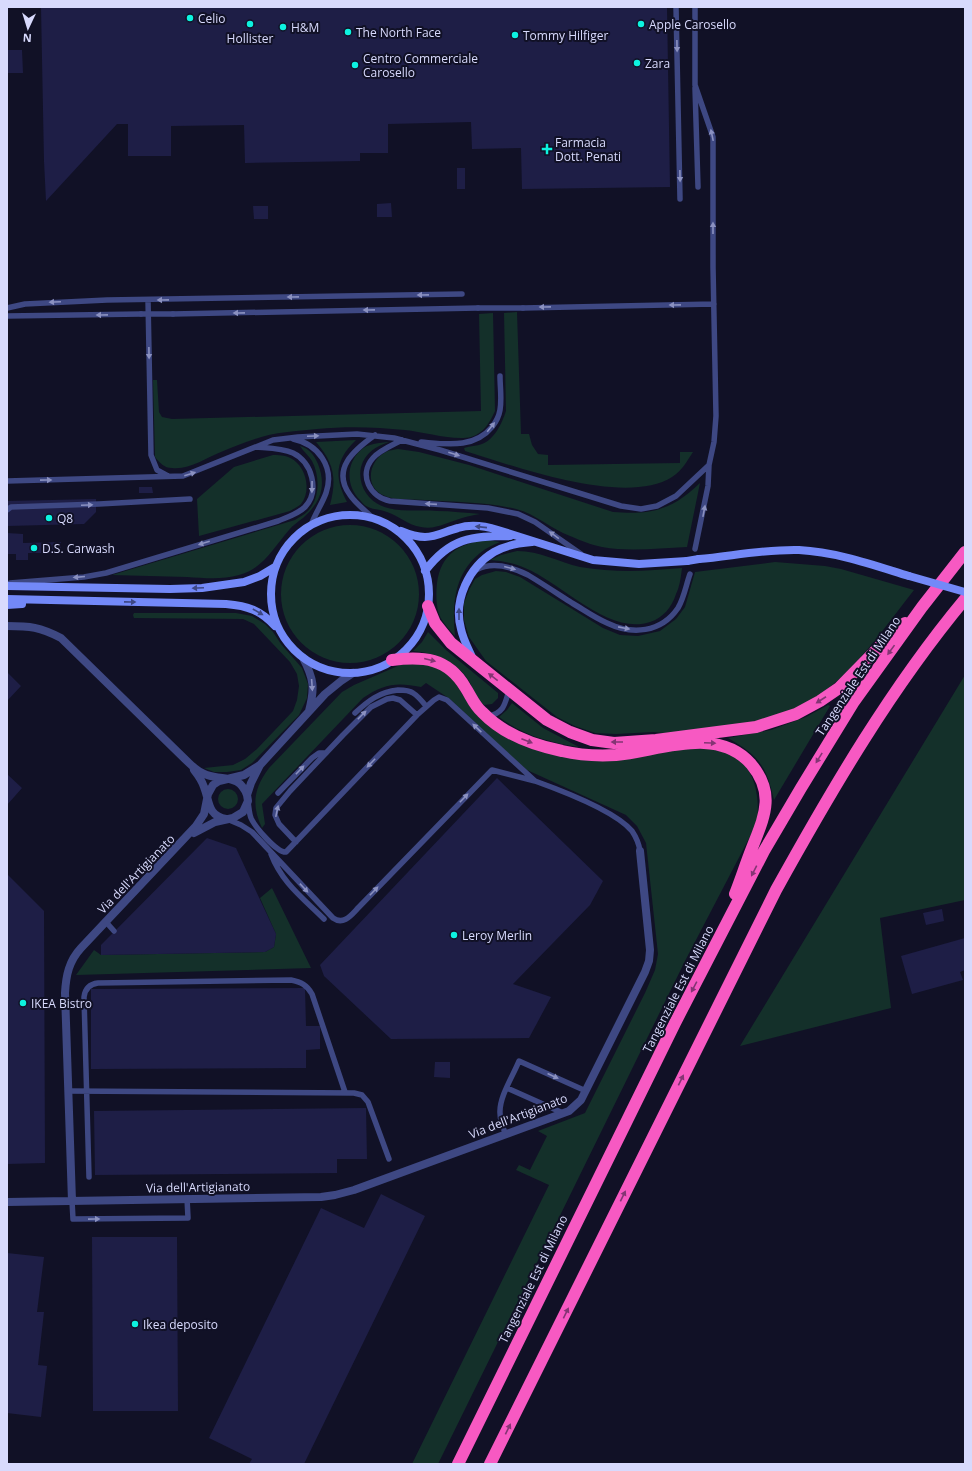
<svg xmlns="http://www.w3.org/2000/svg" width="972" height="1471" font-family="'Open Sans',sans-serif">
  <rect width="100%" height="100%" fill="#111126"/>
  <path fill="#14302a" d="M517,312L521,434H529L532,445L538,454L548,455V465L680,463V452H693C687,461 682,471 672,477C625,507 514,466 465,451L464,448C470,446 477,446 482,444C495,439 502,423 506,411L504,313Z
    M493,313L495,411C490,422 484,433 471,437C454,441 424,432 405,430C376,427 347,426 317,429C297,431 274,432 255,439C243,443 232,447 221,452C206,458 189,470 172,468C164,468 160,463 155,457L153,380H157L159,412L162,417L172,419L481,411L479,314Z
    M356,440C335,460 334,477 347,502L330,505C337,478 334,463 316,442Z
    M389,442C376,446 365,453 361,467C359,476 361,486 366,493C381,516 414,509 437,511C451,511 466,513 480,514C474,515 468,516 462,518C448,522 436,530 421,527C408,525 399,516 387,512C381,509 372,510 366,506C364,505 362,502 360,500C346,486 346,464 360,451C368,443 379,443 389,442Z
    M300,446C310,449 314,455 318,464C327,487 320,503 303,518C298,522 293,525 289,530C274,547 263,569 239,575C222,580 204,578 187,577C162,576 137,576 112,575L295,520C299,517 304,515 308,511C320,498 320,476 312,461C309,456 303,451 300,446Z
    M398,449L419,452L469,465L613,512C652,515 672,510 700,483L687,547C659,548 630,552 602,547C591,545 580,540 570,536C551,529 536,514 516,509C487,502 455,502 425,500C412,499 395,501 383,495C364,487 369,460 386,452C389,450 394,450 398,449Z
    M273,455C277,455 281,455 285,456C305,461 313,489 301,504C298,507 293,509 290,511L199,536L197,499L234,467Z
    M281 594a69 69 0 1 1 138 0a69 69 0 1 1-138 0Z
    M488,540L500,542C493,545 486,548 480,553C454,574 452,605 455,636C449,629 440,620 438,611C436,602 436,592 437,583C441,554 459,543 488,540Z
    M517,551C540,551 559,562 580,567C616,573 647,571 682,568C681,576 680,586 676,594C672,607 663,618 650,622C609,636 562,583 525,568C514,563 503,561 490,560L501,555Z
    M775,562L825,566L841,569L914,590C872,643 839,698 771,718C737,728 700,729 665,733L653,732L616,734L595,733L575,726L557,717L486,661L469,637L464,620V603L469,590L475,579L482,575L496,571L506,572L520,577L603,628L620,635L638,636L660,631L676,619L685,607L695,572Z
    M134,613H236L252,616L265,624L273,632L281,644L302,668L308,684L307,698L299,715L252,763L241,770L227,772H214L204,768L233,765L245,759L257,749L293,711L297,700L299,686L297,674L290,662L254,624L243,619L134,618L133,615Z
    M428,632L446,650L498,693V698L492,704L484,705C477,698 474,690 469,681C457,661 435,653 413,651L422,642Z
    M411,663L425,664L439,668L451,676L471,708L565,757L702,748C713,749 723,751 733,756C756,768 760,799 757,823L685,961L438,1464H412L549,1185L516,1170L519,1165L530,1170L547,1136L538,1131L585,1113L645,993L655,970L658,954L646,843L637,826L626,815L527,770L509,754L450,699L426,683L421,687C396,682 384,684 363,698L262,804L265,824L262,828C251,805 254,788 269,768L342,692L354,685L400,665Z
    M965,675V900L880,918L891,1008L740,1046Z
    M512,703L543,728L579,747C548,742 525,736 499,717L507,710Z
    M828,705L830,706L774,800C766,765 759,756 728,738L771,730L806,717Z
    M218 799a10 10 0 1 1 20 0a10 10 0 1 1-20 0Z
    M272,888L311,968L76,975L94,950L101,955L265,952L274,947L276,934L260,898Z"/>
  <path fill="#1e1e46" d="M41,7H667L670,187L522,189L521,148L472,149L471,122L388,124V153H360V161L245,163L244,125L171,126V156H128V124H117L46,201L44,161Z
    M7,50H22L23,73H7Z
    M457,168H465V189H457Z
    M391,203L392,217H377V204Z
    M253,206H268V219H254Z
    M139,487H152L153,493H139Z
    M96,499V512L84,524L7,526V501Z
    M7,533L23,534V543L61,542V553H28V560H16V554H7Z
    M7,672L21,686L7,701Z
    M7,774L22,788L7,805Z
    M497,778L603,881L590,905L513,984L551,997L529,1038L391,1039L324,976L320,965Z
    M207,838L236,848L276,934L274,947L265,952L101,955V945Z
    M7,874L44,911L45,1163L7,1164Z
    M942,909L944,921L926,925L923,913Z
    M965,938V970L960,972L963,980L912,994L901,956Z
    M305,988L306,1026H320V1049L306,1050V1068L91,1069V989Z
    M435,1062H450V1078L434,1077Z
    M366,1108L367,1159H337V1173L95,1175L94,1111Z
    M381,1194L425,1216L304,1464H249L252,1459L209,1438L321,1208L364,1228Z
    M92,1237H177L178,1411H93Z
    M7,1253L44,1257L37,1312H44L38,1365L47,1366L41,1417L7,1413Z"/>
  <g fill="none" stroke-linecap="round" stroke-linejoin="round">
    <path stroke="#3e4883" stroke-width="5.5" d="M676,7L680,199
      M695,88L698,187
      M148,300L151,455L157,470L168,476
      M7,308L25,304L107,300L462,294
      M523,308L714,304
      M173,314L478,308
      M7,316L141,314
      M293,439C318,444 335,467 326,493C322,504 315,514 311,525
      M402,440C393,445 380,450 373,458C358,475 370,497 390,501L488,508L518,514L535,522L581,554
      M421,442C446,444 474,449 492,427C496,422 499,416 500,410C502,399 500,387 500,376
      M7,481L183,476L273,440L298,437L357,434L394,438L440,450L621,506L641,509L657,506L676,496L709,465L714,442L716,416L713,267V137L695,85V7
      M7,510L11,507L99,504L190,499
      M374,519C366,511 356,504 350,495C331,469 354,450 375,435
      M695,549L708,486L709,465
      M476,570C493,561 512,567 528,575C543,584 558,594 572,603C584,610 595,618 607,623C632,635 661,633 678,608C684,598 686,585 690,574
      M10,583L84,577L106,573L278,521C287,517 298,514 305,507C320,491 312,462 293,453C282,448 268,448 256,447
      M355,713C368,701 379,692 398,690C403,690 409,690 413,693C418,696 422,701 426,706
      M488,716C504,713 505,704 509,690
      M535,781C560,790 615,811 632,831C636,837 639,844 640,851
      M278,793L312,758L319,753H326
      M227,819L241,825L252,832L333,918C344,926 352,914 359,907L492,770L535,781L447,700L439,697L434,700L417,715L286,852C277,853 255,827 251,818C249,813 249,807 248,802
      M296,842L279,824L275,815L276,808L290,791L343,735L371,707L387,699L393,698L400,700L417,715
      M271,854C282,883 303,898 324,919
      M106,922L114,931
      M507,1088L563,1113
      M68,1091L354,1093L362,1095L368,1102L389,1159
      M506,1135C503,1128 500,1121 500,1113C499,1097 513,1076 519,1061L586,1091
      M89,1177L84,997C85,989 89,984 98,983L291,980C301,982 307,985 312,994L345,1092
      M72,1201L73,1219L188,1218L187,1198"/>
    <path stroke="#3e4883" stroke-width="8" d="M7,626C30,626 40,627 61,638L189,763C194,768 200,773 207,775C225,781 239,774 247,795
      M303,658C314,679 315,688 309,711
      M194,770C198,775 202,781 204,787C210,802 207,815 226,819
      M194,833L215,822L233,818L243,812L248,801L247,795L251,783L260,765L325,694L341,681L353,673
      M72,1201L65,993C66,975 69,961 81,948L196,826L204,814L208,794L213,785L219,781L244,775L260,765
      M7,1202L321,1197L335,1195L354,1190L569,1111L581,1100L645,972L649,961L650,950L640,851"/>
    <path stroke="#7389f8" stroke-width="8" d="M271 594a79 79 0 1 1 158 0a79 79 0 1 1-158 0Z
      M401,531C408,534 416,537 425,537C437,537 446,531 458,528C471,524 485,526 498,530L593,560L639,564L687,561
      M699,559C732,556 766,549 799,550C837,552 873,565 909,576
      M425,571C450,538 471,536 510,536
      M7,586L170,589L202,588L244,582L260,576L275,567
      M7,599L226,604C248,606 260,610 275,626
      M7,605L22,604
      M472,657C468,648 463,639 461,629C453,600 469,567 494,552C506,545 519,543 532,542"/>
    <path stroke="#f759c2" stroke-width="12" d="M428,606L435,623L451,643L547,720L570,732L592,740L614,743L656,740L756,727L796,714L820,701L839,688L886,640L905,623
      M392,660C423,656 448,658 465,687C471,696 474,705 482,712C503,734 532,745 562,751C579,755 598,756 616,755C659,751 717,725 751,764C776,794 764,817 752,848C746,863 741,879 735,894
      M458,1464L675,1023L764,851L801,788L853,703L922,607L965,552
      M490,1464L776,890C832,789 891,688 965,599"/>
    <path stroke="#3e4883" stroke-width="5.5" d="M478,308H523
      M141,314H173"/>
    <path stroke="#7389f8" stroke-width="8" d="M687,561L699,559
      M909,576L965,592"/>
  </g>
  <defs><path id="oneway-solid" d="M-6-.8H1V-3.2L6.5 0L1 3.2V.8H-6Z"/></defs>
  <g fill="#8b91c0">
    <use href="#oneway-solid" transform="translate(677 46) rotate(89)"/>
    <use href="#oneway-solid" transform="translate(712 135) rotate(-102)"/>
    <use href="#oneway-solid" transform="translate(680 176) rotate(89)"/>
    <use href="#oneway-solid" transform="translate(713 228) rotate(-90)"/>
    <use href="#oneway-solid" transform="translate(423 295) rotate(179)"/>
    <use href="#oneway-solid" transform="translate(293 297) rotate(179)"/>
    <use href="#oneway-solid" transform="translate(163 300) rotate(179)"/>
    <use href="#oneway-solid" transform="translate(55 302) rotate(177)"/>
    <use href="#oneway-solid" transform="translate(675 305) rotate(179)"/>
    <use href="#oneway-solid" transform="translate(545 307) rotate(179)"/>
    <use href="#oneway-solid" transform="translate(369 310) rotate(179)"/>
    <use href="#oneway-solid" transform="translate(239 313) rotate(179)"/>
    <use href="#oneway-solid" transform="translate(102 315) rotate(179)"/>
    <use href="#oneway-solid" transform="translate(149 353) rotate(89)"/>
    <use href="#oneway-solid" transform="translate(491 427) rotate(-51)"/>
    <use href="#oneway-solid" transform="translate(313 436) rotate(-2)"/>
    <use href="#oneway-solid" transform="translate(454 454) rotate(18)"/>
    <use href="#oneway-solid" transform="translate(190 474) rotate(-18)"/>
    <use href="#oneway-solid" transform="translate(46 480) rotate(-1)"/>
    <use href="#oneway-solid" transform="translate(312 487) rotate(91)"/>
    <use href="#oneway-solid" transform="translate(431 504) rotate(-176)"/>
    <use href="#oneway-solid" transform="translate(87 505) rotate(-2)"/>
    <use href="#oneway-solid" transform="translate(704 511) rotate(-79)"/>
    <use href="#oneway-solid" transform="translate(554 535) rotate(-144)"/>
    <use href="#oneway-solid" transform="translate(204 543) rotate(163)"/>
    <use href="#oneway-solid" transform="translate(510 568) rotate(15)"/>
    <use href="#oneway-solid" transform="translate(79 577) rotate(175)"/>
    <use href="#oneway-solid" transform="translate(624 628) rotate(11)"/>
    <use href="#oneway-solid" transform="translate(312 685) rotate(86)"/>
    <use href="#oneway-solid" transform="translate(362 715) rotate(-45)"/>
    <use href="#oneway-solid" transform="translate(477 728) rotate(-137)"/>
    <use href="#oneway-solid" transform="translate(371 763) rotate(134)"/>
    <use href="#oneway-solid" transform="translate(300 770) rotate(-46)"/>
    <use href="#oneway-solid" transform="translate(464 798) rotate(-46)"/>
    <use href="#oneway-solid" transform="translate(277 811) rotate(-78)"/>
    <use href="#oneway-solid" transform="translate(304 888) rotate(47)"/>
    <use href="#oneway-solid" transform="translate(374 891) rotate(-46)"/>
    <use href="#oneway-solid" transform="translate(553 1076) rotate(25)"/>
    <use href="#oneway-solid" transform="translate(94 1219) rotate(-1)"/>
  </g>
  <g fill="#3d4784">
    <use href="#oneway-solid" transform="translate(481 527) rotate(-174)"/>
    <use href="#oneway-solid" transform="translate(198 588) rotate(177)"/>
    <use href="#oneway-solid" transform="translate(130 602) rotate(1)"/>
    <use href="#oneway-solid" transform="translate(258 612) rotate(30)"/>
    <use href="#oneway-solid" transform="translate(459 614) rotate(-90)"/>
  </g>
  <g fill="#843574">
    <use href="#oneway-solid" transform="translate(891 650) rotate(126)"/>
    <use href="#oneway-solid" transform="translate(430 660) rotate(14)"/>
    <use href="#oneway-solid" transform="translate(493 677) rotate(-142)"/>
    <use href="#oneway-solid" transform="translate(821 700) rotate(147)"/>
    <use href="#oneway-solid" transform="translate(527 741) rotate(21)"/>
    <use href="#oneway-solid" transform="translate(617 742) rotate(-180)"/>
    <use href="#oneway-solid" transform="translate(710 743) rotate(3)"/>
    <use href="#oneway-solid" transform="translate(819 758) rotate(122)"/>
    <use href="#oneway-solid" transform="translate(754 871) rotate(117)"/>
    <use href="#oneway-solid" transform="translate(694 987) rotate(118)"/>
    <use href="#oneway-solid" transform="translate(681 1080) rotate(-64)"/>
    <use href="#oneway-solid" transform="translate(623 1196) rotate(-64)"/>
    <use href="#oneway-solid" transform="translate(566 1313) rotate(-64)"/>
    <use href="#oneway-solid" transform="translate(508 1429) rotate(-64)"/>
  </g>
  <g fill="#0df3e0" stroke="#111126" stroke-width="1.5">
    <circle cx="190" cy="18" r="4"/>
    <circle cx="250" cy="24" r="4"/>
    <circle cx="641" cy="24" r="4"/>
    <circle cx="283" cy="27" r="4"/>
    <circle cx="348" cy="32" r="4"/>
    <circle cx="515" cy="35" r="4"/>
    <circle cx="637" cy="63" r="4"/>
    <circle cx="355" cy="65" r="4"/>
    <path d="M545 143h4v4h4v4h-4v4h-4v-4h-4v-4h4z"/>
    <circle cx="49" cy="518" r="4"/>
    <circle cx="34" cy="548" r="4"/>
    <circle cx="454" cy="935" r="4"/>
    <circle cx="23" cy="1003" r="4"/>
    <circle cx="135" cy="1324" r="4"/>
  </g>
  <g text-anchor="middle" dominant-baseline="central" stroke-width="4" stroke-linejoin="round" paint-order="stroke">
    <g font-size="12" fill="#d8dafd" stroke="#111126" text-anchor="start">
      <text x="198" y="18">Celio</text>
      <text x="649" y="24">Apple Carosello</text>
      <text x="291" y="27">H&amp;M</text>
      <text x="356" y="32">The North Face</text>
      <text x="523" y="35">Tommy Hilfiger</text>
      <text x="250" y="38" text-anchor="middle">Hollister</text>
      <text x="363" y="58">Centro Commerciale<tspan x="363" dy="14">Carosello</tspan></text>
      <text x="645" y="63">Zara</text>
      <text x="555" y="142">Farmacia<tspan x="555" dy="14">Dott. Penati</tspan></text>
      <text x="57" y="518">Q8</text>
      <text x="42" y="548">D.S. Carwash</text>
      <text x="462" y="935">Leroy Merlin</text>
      <text x="31" y="1003">IKEA Bistro</text>
      <text x="143" y="1324">Ikea deposito</text>
    </g>
    <g font-size="12" fill="#d8dafd" stroke="#111126">
      <text transform="translate(858 676) rotate(-56)">Tangenziale Est di Milano</text>
      <text transform="translate(136 874) rotate(-46)">Via dell'Artigianato</text>
      <text transform="translate(678 989) rotate(-63)">Tangenziale Est di Milano</text>
      <text transform="translate(518 1116) rotate(-21)">Via dell'Artigianato</text>
      <text transform="translate(198 1187) rotate(-1)">Via dell'Artigianato</text>
      <text transform="translate(533 1279) rotate(-64)">Tangenziale Est di Milano</text>
    </g>
  </g>
  <rect width="972" height="1471" fill="none" stroke="#d8dafd" stroke-width="16"/>
  <g transform="translate(28 28) rotate(184)" stroke="#111126" stroke-width="3" paint-order="stroke">
  <path d="M0-3L7 15L0 10L-7 15Z" fill="#d8dafd"/>
  <text y="-6" font-size="11" font-weight="bold" text-anchor="middle" fill="#d8dafd">N</text>
  </g>
</svg>
